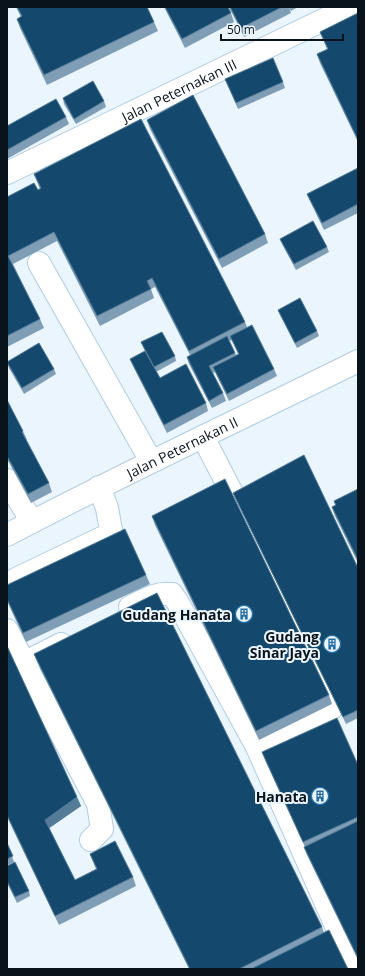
<svg xmlns="http://www.w3.org/2000/svg" width="365" height="976" font-family="'Open Sans',sans-serif">
  <rect width="100%" height="100%" fill="#eaf5fe"/>
  <g fill="none" stroke-linecap="round" stroke-linejoin="round">
    <defs>
      <g id="minor">
        <path id="s1" d="M7,173L350,7"/>
        <path d="M39,263L151,461"/>
        <path d="M203,437L231,491L333,703L331,709L257,747"/>
        <path d="M7,480L32,522"/>
        <path id="s2" d="M7,535C122,474 241,419 358,361"/>
        <path d="M16,579L106,536L111,530L107,508L99,487"/>
        <path d="M130,607C145,600 155,592 172,594L178,603L257,747L355,969"/>
        <path d="M7,630L98,804L102,829L91,840"/>
        <path d="M24,663L61,644"/>
      </g>
    </defs>
    <use href="#minor" stroke="#b1cce3" stroke-width="24"/>
    <use href="#minor" stroke="#fff" stroke-width="22"/>
  </g>
  <path fill="#7f9eb6" fill-rule="evenodd" d="M16,7H147L154,22L158,31L47,85L20,28L17,19L21,17Z
    M164,7H228L231,13L234,22L185,48Z
    M229,7H289L291,13L244,37Z
    M289,7H298L291,11Z
    M358,13V142L320,63L317,54L327,49L320,32Z
    M225,79L283,82L285,88L238,109Z
    M63,98L104,101L106,107L76,124L64,104Z
    M66,117L69,124L7,159V126Z
    M147,120L265,234L268,243L222,268L150,129Z
    M358,168V213L324,230L310,201L307,194Z
    M34,174L245,322L247,327L274,369L277,376L229,401L215,372L213,373L223,393L226,401L212,408L189,364L187,357L190,355L155,287L151,289L154,298L100,326L57,241L13,264L40,319L44,328L7,347V197L38,190L40,189ZM232,340L238,354L236,355L229,341Z
    M280,239L327,247L329,252L296,270L282,244Z
    M278,310L317,331L319,336L297,348L280,315Z
    M141,342L175,356L176,361L156,372L160,378L206,403L208,411L167,433L133,366L130,359L145,351Z
    M7,363L54,369L56,374L24,394L9,368Z
    M7,400L23,431L27,440H26L49,483L52,492L31,503L7,459Z
    M358,489V563L335,516L332,507L335,505L334,501Z
    M233,493L358,568V718L346,724L236,500Z
    M152,516L329,695L332,704L259,740L155,525Z
    M146,575L150,584L26,642L7,601V585Z
    M7,646L81,806L49,828L75,880L96,869L90,854L133,877L136,886L59,925L7,817Z
    M34,654L322,927L324,933L348,969H189L38,664Z
    M262,752L358,765V960L307,855L304,847H305L265,760Z
    M7,843L14,862L7,865Z
    M7,866L29,891L30,896L17,903L7,883Z"/>
  <path fill="#547c98" d="M77,797L81,806L48,829L45,820Z"/>
  <path fill="#14486d" stroke="#547c98" d="M17,7H147L154,22L44,75L17,19L22,16Z
    M165,7H228L231,13L182,39Z
    M230,7H282L241,28Z
    M358,13V140L317,54L328,49L320,32Z
    M273,58L283,82L236,103L225,79Z
    M93,81L104,101L74,119L63,98Z
    M193,95L265,234L219,259L147,120Z
    M56,99L66,117L7,150V126Z
    M141,119L245,322L189,351L152,278L147,281L151,289L97,316L54,232L8,256L40,319L7,336V197L34,183L38,190L41,188L34,174Z
    M358,168V204L322,223L307,194Z
    M313,221L327,247L294,264L280,239Z
    M300,298L317,331L295,343L278,310Z
    M252,325L274,369L227,394L213,367L239,354L230,336Z
    M162,332L175,356L154,367L141,342Z
    M227,336L235,353L209,366L223,393L209,401L187,357Z
    M39,343L54,369L22,388L7,362Z
    M145,351L160,378L186,364L206,403L164,425L130,359Z
    M7,400L23,431L22,432L49,483L28,494L7,456Z
    M304,455L358,568V710L343,717L233,493Z
    M225,479L329,695L256,731L152,516Z
    M358,489V560L332,507L336,505L334,501Z
    M125,529L146,575L23,633L7,599V585Z
    M157,593L322,927L239,969H190L34,654Z
    M7,646L77,797L45,820L75,880L97,869L90,854L115,841L133,877L55,916L7,815Z
    M337,718L358,765V817L303,842L262,752Z
    M358,821V958L304,847Z
    M7,843L13,856L7,859Z
    M15,862L29,891L15,897L7,881V866Z
    M329,930L348,969H251Z"/>
  <defs>
    <symbol id="building-ring" viewBox="-11 -11 22 22"><circle r="9.5" fill="#eaf5fe" stroke="#276fa3" stroke-width="1.5"/><path d="M-4-6H4V6H1V3H-1V6H-4ZM-2.5-4.3h1.7v1.8h-1.7ZM.8-4.3h1.7v1.8H.8ZM-2.5-1h1.7V.8h-1.7ZM.8-1h1.7V.8H.8Z" fill="#276fa3"/></symbol>
  </defs>
  <g fill-rule="evenodd">
    <use href="#building-ring" x="234" y="604" width="20" height="20"/>
    <use href="#building-ring" x="322" y="634" width="20" height="20"/>
    <use href="#building-ring" x="310" y="786" width="20" height="20"/>
  </g>
  <g text-anchor="middle" dominant-baseline="central" stroke-width="4" stroke-linejoin="round" paint-order="stroke">
    <g font-size="14" fill="#09131b" stroke="#eaf5fe">
      <text stroke="none"><textPath href="#s1" startOffset="191">Jalan Peternakan III</textPath></text>
      <text stroke="none"><textPath href="#s2" startOffset="196">Jalan Peternakan II</textPath></text>
    </g>
    <g font-size="14" font-weight="bold" fill="#09131b" stroke="#eaf5fe" text-anchor="end">
      <text x="231" y="614">Gudang Hanata</text>
      <text x="319" y="636">Gudang<tspan x="319" dy="16">Sinar Jaya</tspan></text>
      <text x="307" y="796">Hanata</text>
    </g>
  </g>
  <rect width="365" height="976" fill="none" stroke="#09131b" stroke-width="16"/>
  <path d="M221 34v6h122v-6" fill="none" stroke="#09131b" stroke-width="2"/>
  <text x="227" y="34" font-size="12" fill="#09131b" stroke="#eaf5fe" stroke-width="3" paint-order="stroke">50 m</text>
</svg>
